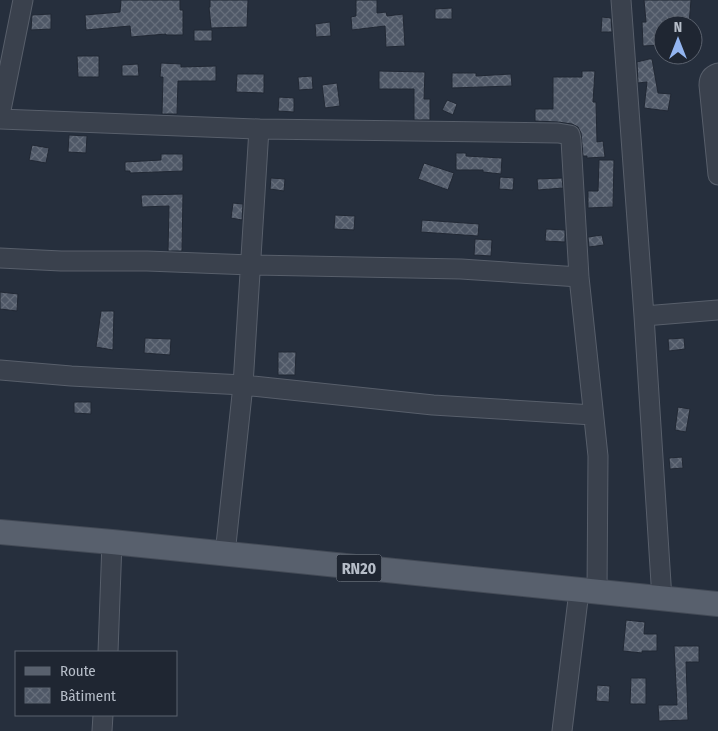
<svg xmlns="http://www.w3.org/2000/svg" width="718" height="731" font-family="'Fira Sans Condensed',sans-serif">
  <defs>
    <pattern id="building-cross-hatch" width="8" height="8" patternUnits="userSpaceOnUse" patternTransform="scale(1.25)"><rect width="8" height="8" fill="#4f5867"/><path d="M0 0l8 8M0 8l8-8" fill="none" stroke="#666e7b"/></pattern>
  </defs>
  <rect width="100%" height="100%" fill="#262f3d"/>
  <path fill="url(#building-cross-hatch)" stroke="#212834" d="M121,0H180V10H183V35H166V34L131,37L130,26L86,30L85,15L120,12Z
    M210,0H248L247,27L211,28L209,7H210Z
    M356,0H377V13L386,12L387,16L403,14L405,46L386,47L385,26L352,30L351,17L356,16Z
    M644,0H691L689,25H662L663,45L643,46L642,22H646Z
    M452,8V19H435V9Z
    M51,14V29L31,30L32,15Z
    M602,17L611,18L612,32H601Z
    M330,22L331,36L316,37L315,24Z
    M194,30H212V41H194Z
    M77,56H99V77H78Z
    M649,59H652L658,93L671,94L668,111L644,108L647,82L638,83L637,62Z
    M161,63L181,64V67L216,66V81H178L177,114H162L163,77H160Z
    M138,64L139,76H122V65Z
    M379,71L425,72L424,99H430V120H414V89H379Z
    M582,71H595L593,102H596L597,142L603,141L605,157L587,158V156H583L581,133L578,127L572,124L558,122L535,121V109H553V77H582Z
    M452,73H476V76L511,74L512,86L452,88Z
    M237,74H264V93L236,92Z
    M312,76L313,89L299,90L298,77Z
    M337,83L340,106L325,108L322,85Z
    M279,97L294,98V112L278,111Z
    M447,100L457,104L453,115L442,110Z
    M69,135L87,136L86,153L68,152Z
    M32,145L49,148L46,163L29,160Z
    M456,153H466V156L502,158L501,174L483,172V170H456Z
    M161,154H183V171L130,173V171H125V162L161,160Z
    M599,160H614L613,207L588,208V191H598Z
    M424,163L454,173L448,190L418,179Z
    M500,177L514,178L513,190L499,189Z
    M271,178L285,179L284,191L270,189Z
    M562,178L563,188L538,190L537,179Z
    M183,194L182,251H168L169,206L142,207L141,195Z
    M233,203L243,204L242,220L231,218Z
    M335,215L355,216L354,230L334,229Z
    M422,220L479,224L478,236L421,232Z
    M546,229L565,230V242L545,241Z
    M602,235L604,245L589,247L588,237Z
    M475,239L492,240L491,256L474,255Z
    M0,292L18,294L17,311L0,309Z
    M101,311H114L113,350L96,347Z
    M145,338L171,339L170,355L144,353Z
    M684,338L685,349L669,351L668,339Z
    M278,352H296L295,375H278Z
    M74,402H91V414L74,413Z
    M678,407L690,409L686,432L675,430Z
    M682,457L683,468L670,469L669,458Z
    M626,620L645,622L644,634H657V651H642V653L623,651Z
    M674,646H699V662H686L688,720L659,721L658,705H677Z
    M631,678H646V704H630Z
    M597,685L610,686L609,702L596,701Z"/>
  <g fill="none" stroke-linecap="round" stroke-linejoin="round">
    <defs>
      <path id="minor" d="M621,0L644,316L662,599
        M718,73C712,75 709,79 709,85L718,175
        M0,115L23,0
        M0,119L259,129L558,133L570,135L571,140L579,277L598,456L597,593
        M0,258L61,261H147L251,265L461,269L579,277
        M644,316L718,310
        M0,370L71,376L243,385L433,405L593,415
        M225,554L243,385L259,129
        M108,652L112,542
        M102,731L103,715
        M562,731L579,591"/>
      <path id="major" d="M0,532L112,542L718,604"/>
    </defs>
    <use href="#minor" stroke="#585f6b" stroke-width="21"/>
    <use href="#major" stroke="#434a56" stroke-width="26"/>
    <use href="#minor" stroke="#3a414d" stroke-width="19"/>
    <use href="#major" stroke="#58606d" stroke-width="24"/>
  </g>
  <g text-anchor="middle" dominant-baseline="central" stroke-width="4" stroke-linejoin="round" paint-order="stroke">
    <rect fill="#1f2632" stroke="#89909b" stroke-width="1" x="336.5" y="554.5" width="45" height="27" rx="4"/>
    <g font-size="16" font-weight="bold" fill="#b6bdc8">
      <text x="359" y="568">RN20</text>
    </g>
  </g>
  <rect x="15" y="651" width="162" height="65" fill="#1f2632" stroke="#5b626e"/>
  <rect x="25" y="667" width="25" height="8" fill="#58606d" stroke="#5b626e"/>
  <text x="60" y="676" font-size="15" fill="#b6bdc8">Route</text>
  <rect x="25" y="688" width="25" height="15" fill="url(#building-cross-hatch)" stroke="#5b626e"/>
  <text x="60" y="701" font-size="15" fill="#b6bdc8">Bâtiment</text>
  <g transform="translate(678 40)"><circle r="24" fill="#1f2632" stroke="#5b626e"/>
  <path d="M0-4L9 19L0 12L-9 19Z" fill="#93b5f0"/>
  <text y="-8" font-size="14" font-weight="bold" text-anchor="middle" fill="#b6bdc8">N</text>
  </g>
</svg>
